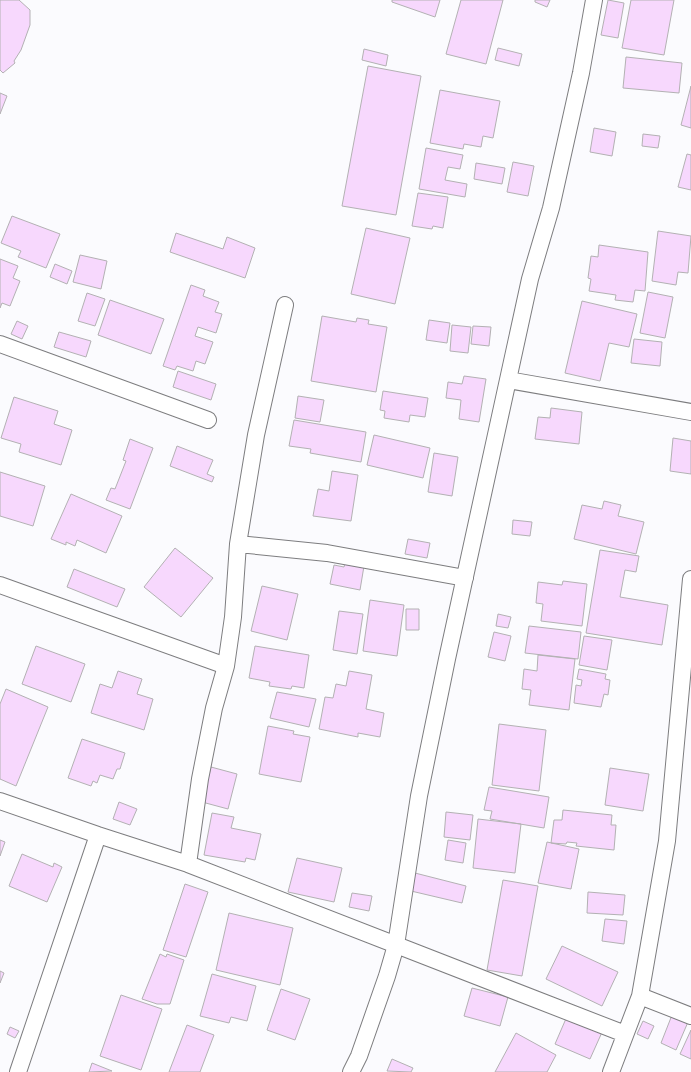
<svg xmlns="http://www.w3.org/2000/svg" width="691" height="1072" font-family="'Varela Round',sans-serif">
  <rect width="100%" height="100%" fill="#fbfbfe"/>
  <path fill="#f7d8fd" stroke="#b3b1b3" d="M0,0H19L30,10V25L21,50L14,61L15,63L3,73L0,70Z
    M392,0H440L435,17L392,2Z
    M461,0H503L486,64L446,54Z
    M535,0H550L547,7L535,2Z
    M608,0L624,3L618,38L601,35Z
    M631,0H674L664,55L622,48Z
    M498,48L522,54L519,66L495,60Z
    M364,49L388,55L386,66L362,60Z
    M626,57L682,63L679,93L623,88Z
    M368,66L421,76L396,215L342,206Z
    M691,86V128L681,125Z
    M440,90L500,101L493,138L483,136L481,147L464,144L463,149L430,143Z
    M0,93L7,96L0,114Z
    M594,128L616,132L612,156L590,152Z
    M643,134L660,136L658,148L642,146Z
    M426,148L463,155L460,169L448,167L445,180L467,184L465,197L419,189Z
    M687,154L691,155V190L678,187Z
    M513,162L534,166L528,196L507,192Z
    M476,163L505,168L502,184L474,179Z
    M418,193L448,197L443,228L433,226L432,229L412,226Z
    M12,216L60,234L46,268L18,257L21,251L1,243Z
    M366,228L410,238L395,304L351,294Z
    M658,231L691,236L688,273L678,272L676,285L652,281Z
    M176,233L223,249L227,237L255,248L245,278L170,252Z
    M599,245L648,252L645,291L635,290L633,302L615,300L616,295L589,291L591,279L588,278L591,256L598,257Z
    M80,255L107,261L101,289L73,282Z
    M0,259L18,266L13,278L20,281L10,306L2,303L0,308Z
    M55,264L72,271L67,284L50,277Z
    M191,285L205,290L203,296L219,302L215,312L222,314L216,333L198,327L195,336L213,342L205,364L196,361L193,371L177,366L175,370L163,366Z
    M648,292L673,297L665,338L640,333Z
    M87,293L105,299L95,326L78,321Z
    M110,300L164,319L151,354L98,335Z
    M582,301L637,314L629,347L609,343L600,381L565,373Z
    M322,316L356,322L357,318L369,320L368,324L387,327L376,392L311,381Z
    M429,320L450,323L447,343L426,340Z
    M17,321L28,326L22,339L11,334Z
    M452,325L471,327L468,353L450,351Z
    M473,326L491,327L489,346L471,344Z
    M59,332L91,341L86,357L54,347Z
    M634,339L662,342L660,366L631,363Z
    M178,371L216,384L211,400L173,387Z
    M464,376L486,379L479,422L459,419L461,400L446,398L448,382L462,384Z
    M383,391L428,398L425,417L410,415L409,422L384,418L385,411L380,410Z
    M298,396L324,400L320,422L295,418Z
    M14,397L58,411L54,424L72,430L61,465L19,452L21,444L1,438Z
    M551,408L582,412L579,444L535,439L538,417L550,418Z
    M294,420L366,432L361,462L310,453L311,449L289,446Z
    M374,435L430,448L423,478L367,465Z
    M673,438L691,441V474L670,471Z
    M130,439L153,448L130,509L106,500L111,488L115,489L126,461L123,460Z
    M177,446L213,460L207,474L214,477L212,482L170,466Z
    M434,453L458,457L452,496L428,492Z
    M332,471L358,475L351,521L313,516L318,489L329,491Z
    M0,472L45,486L33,526L0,516Z
    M71,494L122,516L106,553L77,540L75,546L66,542V545L51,539Z
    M604,501L621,505L618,516L644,522L636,554L574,539L582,505L602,509Z
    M513,520L532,522L530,536L512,534Z
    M408,539L430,543L427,558L405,554Z
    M175,548L213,578L181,617L144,587Z
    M600,550L639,556L636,572L625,570L620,597L668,605L662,645L586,633Z
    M345,563L364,566L360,590L330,584L334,565L344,567Z
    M74,569L125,589L117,607L67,587Z
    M563,581L587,584L582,626L541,621L543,604L536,603L538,582L562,585Z
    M262,586L298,594L287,640L251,631Z
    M370,600L404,605L397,656L363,651Z
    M406,609H419V630H406Z
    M339,611L363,614L357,654L333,650Z
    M498,614L511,617L508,628L496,626Z
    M529,626L581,632L578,659L525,653Z
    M494,632L511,636L505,661L488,657Z
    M584,636L612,640L607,670L579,665Z
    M36,646L85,664L71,702L22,684Z
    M255,646L309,655L304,688L292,686L291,689L269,686L270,682L249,678Z
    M538,655L575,659L569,710L529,705L531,690L522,689L524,669L537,671Z
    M579,669L606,674L605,679L610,680L608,695L604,694L601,707L574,703L576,685L581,686L582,680L577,679Z
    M118,671L142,679L137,694L153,699L144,730L91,713L100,684L112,688Z
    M349,671L372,675L366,709L384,713L380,737L358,733V737L319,729L325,697L333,698L336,684L346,686Z
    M6,689L48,707L16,786L0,779V704Z
    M277,692L316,699L309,727L270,718Z
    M499,724L546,730L539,791L492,785Z
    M268,726L294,731L293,734L310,737L301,782L259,774Z
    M82,739L125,753L120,769H117L113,779L100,775L97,783L93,781L91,786L68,778Z
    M211,767L237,774L228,809L202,802Z
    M610,768L649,774L643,811L605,805Z
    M489,787L549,797L544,828L490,819L492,811L484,810Z
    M119,802L137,809L130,825L113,819Z
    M563,810L612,815L611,825H616L614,850L576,846L577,843L567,842L566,844L551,843L554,820H562Z
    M446,812L473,815L470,840L444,837Z
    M212,813L234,817L231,828L261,834L255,860L246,858L245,862L204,855Z
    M478,819L521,824L515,873L473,868Z
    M0,840L5,842L0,856Z
    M448,840L466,843L463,863L445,860Z
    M547,842L579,849L571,889L538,883Z
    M22,854L53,867L54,863L62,867L47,902L9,886Z
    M297,858L342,868L334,902L288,892Z
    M415,873L466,886L462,903L411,891Z
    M503,880L538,886L522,976L487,970Z
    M185,884L208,892L186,957L163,950Z
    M588,892L625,895L623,915L587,913Z
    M352,893L372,896L369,911L349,907Z
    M229,913L293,928L280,985L216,970Z
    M605,919L627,921L624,944L602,941Z
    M562,946L618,972L602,1006L546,979Z
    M160,954L166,957L167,954L184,960L170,1004H157L142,999Z
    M0,971L4,973L0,983Z
    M212,974L256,986L247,1021L231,1017L229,1023L200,1016Z
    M472,988L508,997L500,1026L464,1016Z
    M281,989L310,999L295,1040L267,1030Z
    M121,995L162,1009L141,1070L100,1056Z
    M568,1014L603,1030L590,1059L555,1044Z
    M672,1015L688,1022L676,1050L661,1043Z
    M643,1021L654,1026L648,1039L637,1034Z
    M187,1025L214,1035L200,1072H169Z
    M10,1027L19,1031L15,1038L7,1034Z
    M691,1030V1059L680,1054Z
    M516,1033L556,1055L547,1072H495Z
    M392,1059L413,1068L411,1072L387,1071Z
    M92,1063L112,1071L89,1072Z"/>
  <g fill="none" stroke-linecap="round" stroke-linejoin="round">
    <defs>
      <path id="minor" d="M0,344L208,420
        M508,380L691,412
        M238,544L327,553L465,578
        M0,585L226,666
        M0,801L98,835L188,864L625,1034
        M188,864L200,779L214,708L226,666L233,617L238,544L256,435L285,305
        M640,996L691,1016
        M18,1072L98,835
        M351,1072L359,1056L387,976L396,945L419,796L447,659L530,279L551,208L581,73L594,0
        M611,1072L640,996L667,841L691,579"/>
    </defs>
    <use href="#minor" stroke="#7d7d7f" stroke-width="18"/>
    <use href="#minor" stroke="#fff" stroke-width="16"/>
  </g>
</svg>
